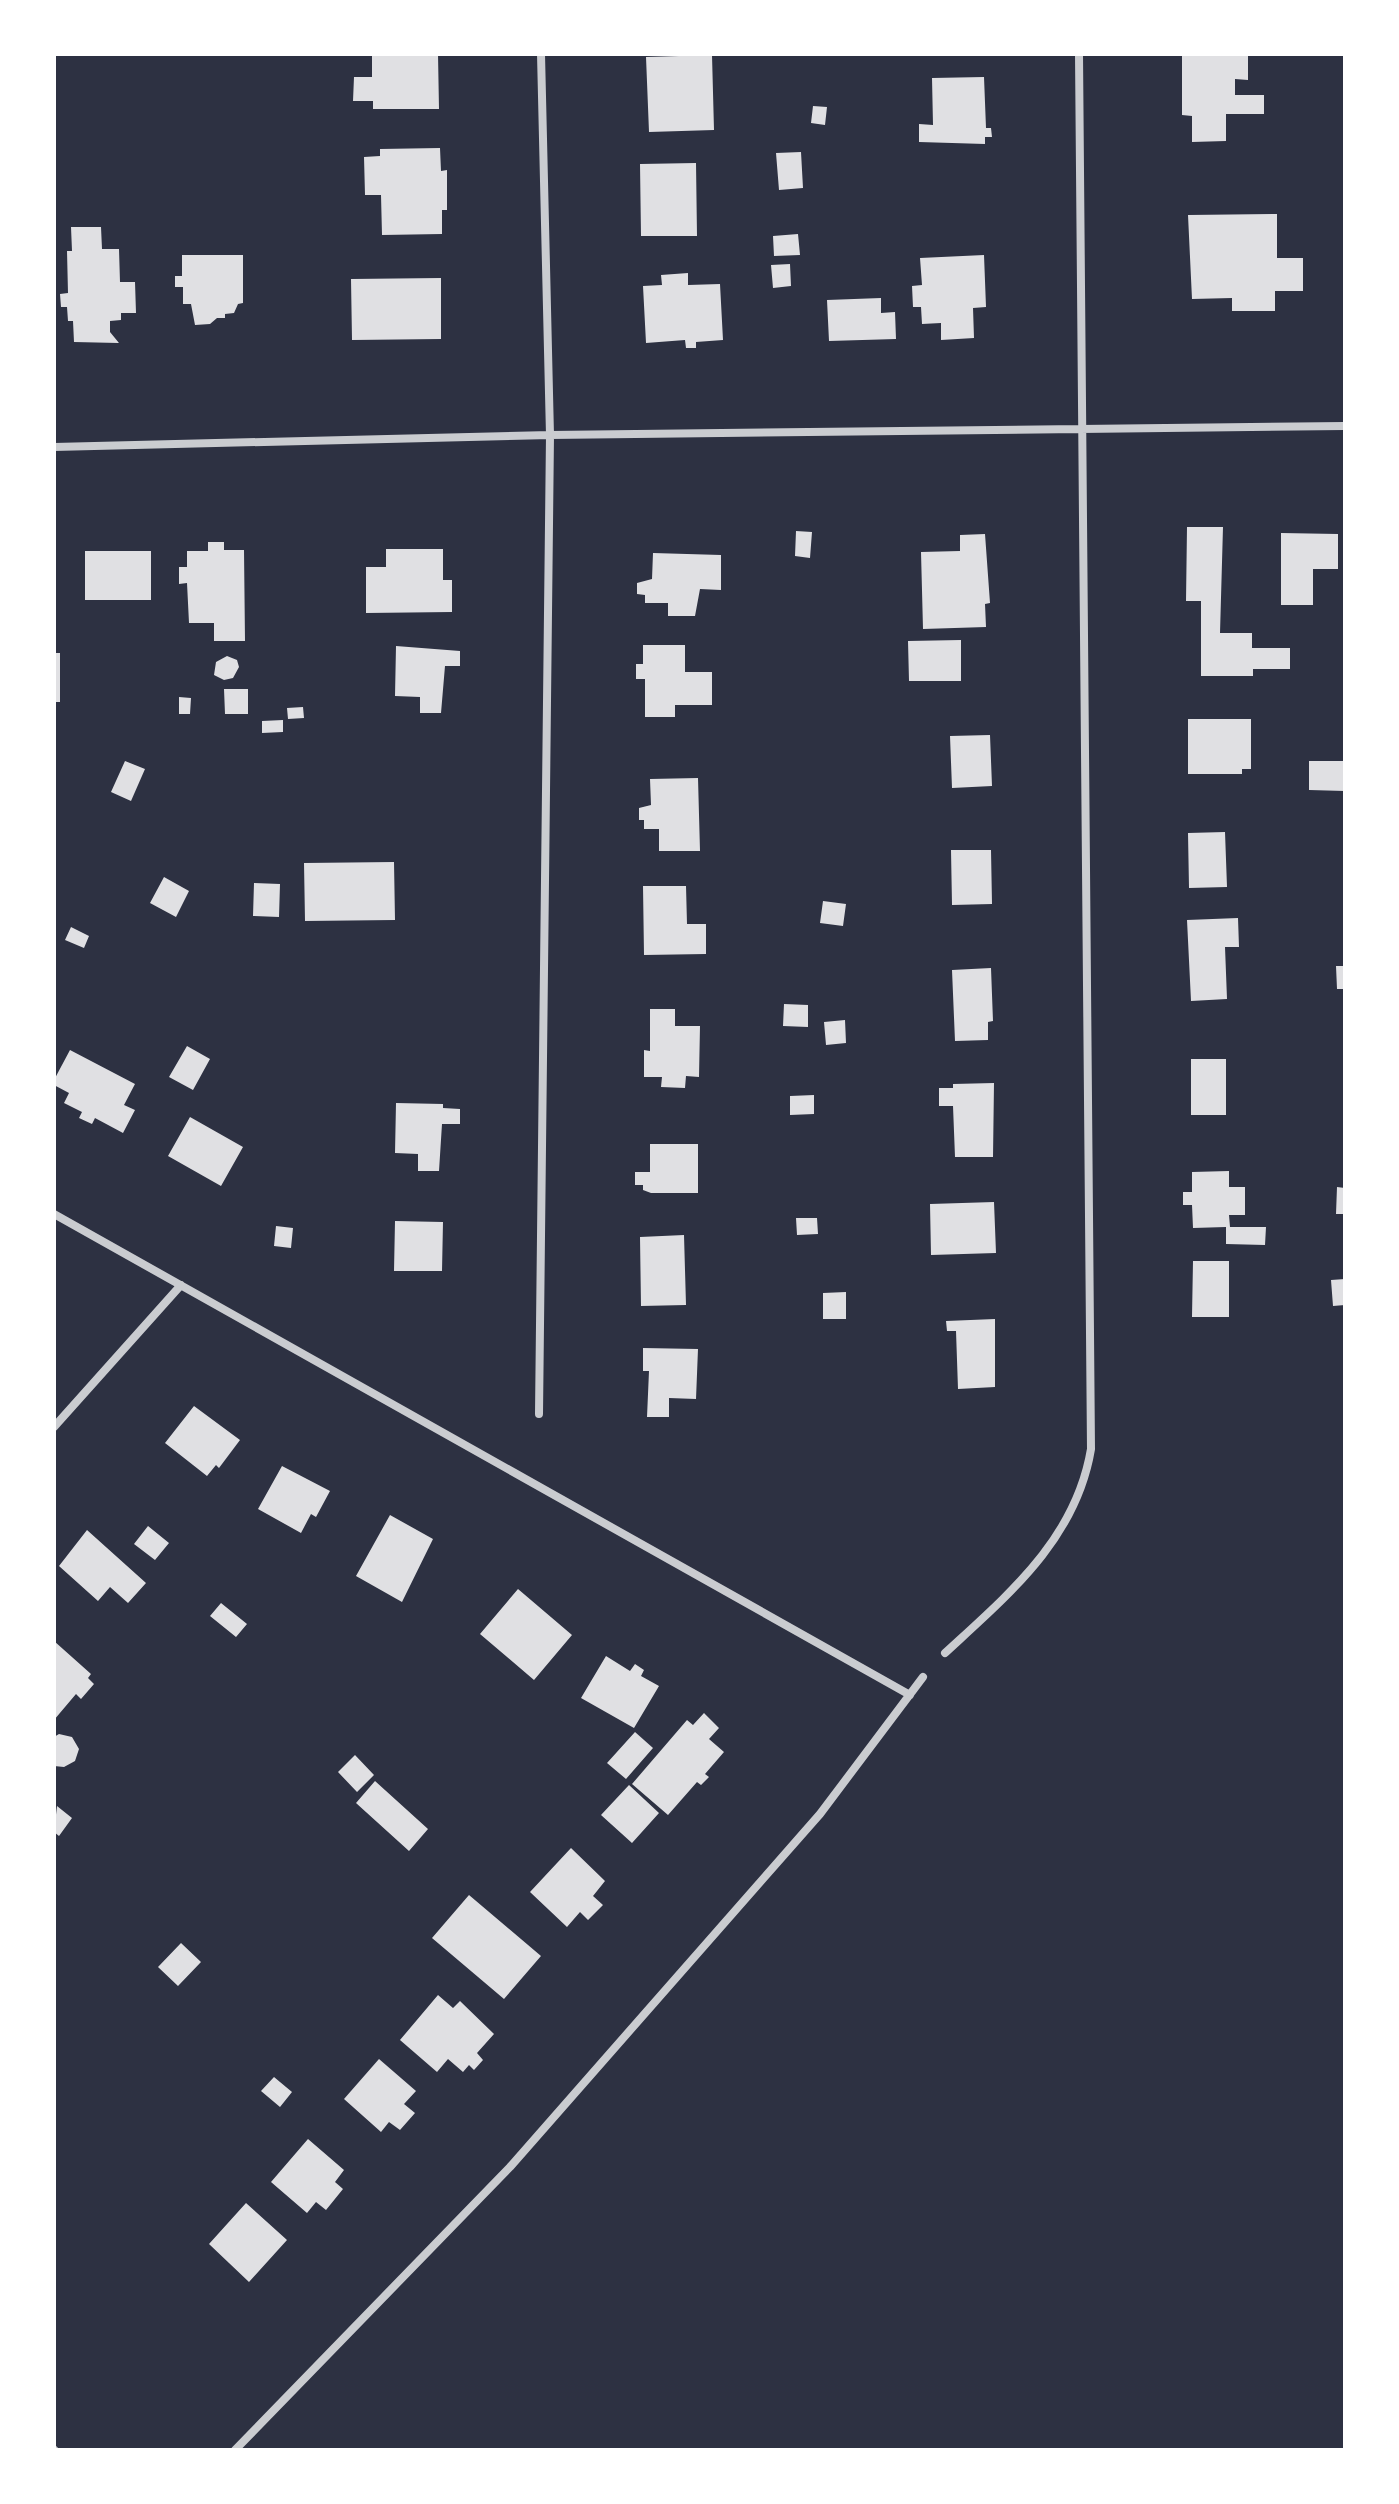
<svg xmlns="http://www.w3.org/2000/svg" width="1399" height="2504" font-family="'Exo 2',sans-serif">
  <rect width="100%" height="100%" fill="#2d3142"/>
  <path fill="#e0e0e3" d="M372,54H438L439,109H373V101H353L354,77H372Z
    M1182,54L1248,56V80L1235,79V95H1264V114H1226V141L1192,142V116L1182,115Z
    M712,55L714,130L649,132L646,57Z
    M984,77L986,128H991L992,137H985V144L919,142V124L933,125L932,78Z
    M813,106L827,107L825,125L811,123Z
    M440,148L441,171L447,170V210H442V234L382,235L381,195H365L364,157L380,156V149Z
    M801,152L803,188L779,190L776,153Z
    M696,163L697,236H641L640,164Z
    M1277,214V258H1303V291H1275V311H1232V298L1192,299L1188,215Z
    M71,227H101L102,249H119L120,282H135L136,313H121V320L110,321V332L119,343L74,342L73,321H68L67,307H61L60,294L68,293L67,251H72Z
    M798,234L800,255L774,256L773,236Z
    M182,255H243V303L238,304L234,313L225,314V318H217L210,324L195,325L191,304H183V287H175V276H182Z
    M984,255L986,307L973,308L974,338L941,340V323L922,324L921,307H913L912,286L922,285L920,258Z
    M790,264L791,286L773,288L771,265Z
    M688,273V285L720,284L723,340L696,342V348H686L685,340L646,343L643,286L662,285L661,275Z
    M441,278V339L352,340L351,279Z
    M881,298V313L895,312L896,339L829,341L827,300Z
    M1187,527H1223L1220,633H1252V648H1290V669H1253V676H1201V601H1186Z
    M796,531L812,532L810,558L795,556Z
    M1281,533L1338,534V569H1313V605H1281Z
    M985,534L990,603L985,604L986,627L923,629L921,552L960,551V535Z
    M208,542H224V550H244L245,641H214V623H189L187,583L179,584V567H187V551H208Z
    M386,549H443V580H452V612L366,613V567H386Z
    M85,551H151V600H85Z
    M653,553L721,555V590L700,589L695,616H668V603H645V595L637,594V583L652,579Z
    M961,640V681H909L908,641Z
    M643,645H685V672H712V705H675V717H645V679H636V664H643Z
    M396,646L460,651V666H445L441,713H420V697L395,696Z
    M54,653H60V702H54Z
    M227,656L237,660L239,667L233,678L224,680L214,675L216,662Z
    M224,689H248V714H225Z
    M179,697L191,698L190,714H179Z
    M303,707L304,718L288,719L287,708Z
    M1188,719H1251V769H1242V774H1188Z
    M283,720V732L262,733V721Z
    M990,735L992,786L952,788L950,736Z
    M125,761L145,769L131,801L111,792Z
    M1309,761H1345V791L1309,790Z
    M698,778L700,851H659V829H644V820H639V808L651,805L650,779Z
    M1225,832L1227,887L1189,888L1188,833Z
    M951,850H991L992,904L952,905Z
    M394,862L395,920L305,921L304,863Z
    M164,877L189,891L176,917L150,903Z
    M254,883L280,884L279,917L253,916Z
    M643,886H686L687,924H706V954L644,955Z
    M823,901L846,904L843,926L820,923Z
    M1238,918L1239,947H1225L1227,999L1191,1001L1187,920Z
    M71,927L89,936L84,948L65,940Z
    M1336,966H1345V989H1337Z
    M991,968L993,1021L988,1022V1040L955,1041L952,970Z
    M784,1004L808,1005V1027L783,1026Z
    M650,1009H675V1026H700L699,1077L686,1076L685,1088L661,1087L662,1077H644V1050L650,1051Z
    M845,1020L846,1043L826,1045L824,1022Z
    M187,1046L210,1059L193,1090L169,1077Z
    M70,1050L135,1084L124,1105L135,1110L123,1133L95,1118L92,1124L79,1118L82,1112L64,1103L69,1093L54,1085V1080Z
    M1191,1059H1226V1115H1191Z
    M994,1083L993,1157H955L953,1106H939V1088H953V1084Z
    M814,1095V1114L790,1115V1096Z
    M396,1103L443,1104V1108L460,1109V1124H442L439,1171H418V1154L395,1153Z
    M190,1117L243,1147L221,1186L168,1156Z
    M650,1144H698V1193H651L643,1190V1185H635V1172H650Z
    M1229,1171V1187H1245V1215H1229L1230,1227H1266L1265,1245L1226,1244V1227L1193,1228L1192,1205H1183V1192H1192V1172Z
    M1337,1187L1345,1188V1214H1336Z
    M994,1202L996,1253L931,1255L930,1204Z
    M796,1218H817L818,1234L797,1235Z
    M395,1221L443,1222L442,1271H394Z
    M276,1226L293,1228L291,1248L274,1246Z
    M684,1235L686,1305L641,1306L640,1237Z
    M1193,1261H1229V1317H1192Z
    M1345,1279V1305L1333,1306L1331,1280Z
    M846,1292V1319H823V1293Z
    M995,1319V1387L958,1389L956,1331H947L946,1321Z
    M643,1348L698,1349L696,1399L669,1398V1417H647L649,1371H643Z
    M194,1406L240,1440L219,1468L216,1465L207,1476L165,1443Z
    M282,1466L330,1491L316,1517L311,1514L301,1533L258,1509Z
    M390,1515L433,1539L402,1602L356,1576Z
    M148,1526L169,1543L155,1560L134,1544Z
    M87,1530L146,1583L128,1603L110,1587L98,1601L59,1566Z
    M518,1589L572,1635L534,1680L480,1634Z
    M221,1603L247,1624L236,1637L210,1616Z
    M54,1641L91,1674L88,1678L94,1684L81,1699L76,1694L54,1720Z
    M606,1656L630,1671L635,1664L644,1670L641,1676L659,1686L634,1728L581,1698Z
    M704,1713L719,1728L709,1739L724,1752L705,1774L709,1777L701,1785L697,1782L668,1815L632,1784L687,1720L693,1725Z
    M635,1732L653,1748L626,1779L607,1763Z
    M59,1734L72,1737L79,1749L75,1761L64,1767L54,1766V1737Z
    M355,1755L374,1775L357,1792L338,1772Z
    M375,1781L428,1829L409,1851L356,1803Z
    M629,1785L659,1813L632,1843L601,1815Z
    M57,1806L72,1818L59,1836L54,1832Z
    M571,1848L605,1881L593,1896L603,1905L588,1920L580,1912L567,1927L530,1892Z
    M469,1895L541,1956L504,1999L432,1938Z
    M181,1943L201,1962L178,1986L158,1967Z
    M438,1995L453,2008L460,2001L494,2034L477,2053L483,2060L474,2070L469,2065L463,2072L448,2059L437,2072L400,2040Z
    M379,2059L416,2091L404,2104L415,2113L400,2130L389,2122L381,2132L344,2099Z
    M274,2077L292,2092L280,2107L261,2091Z
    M308,2139L344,2170L335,2182L343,2189L326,2210L316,2202L307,2213L271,2182Z
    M246,2203L287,2240L249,2282L209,2244Z"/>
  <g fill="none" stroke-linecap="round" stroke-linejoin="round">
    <path stroke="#caccd0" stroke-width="6" d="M54,2448L56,2450"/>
    <path stroke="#caccd0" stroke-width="8" d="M54,447L550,435L1345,426
      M54,1214L910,1695
      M539,1414L550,435L541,54
      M54,1427L181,1285
      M945,1653C1009,1594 1076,1539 1091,1449L1079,54
      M235,2450L510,2167L820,1814L923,1677"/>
  </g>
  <rect width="1399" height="2504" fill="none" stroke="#ffffff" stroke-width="112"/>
</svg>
